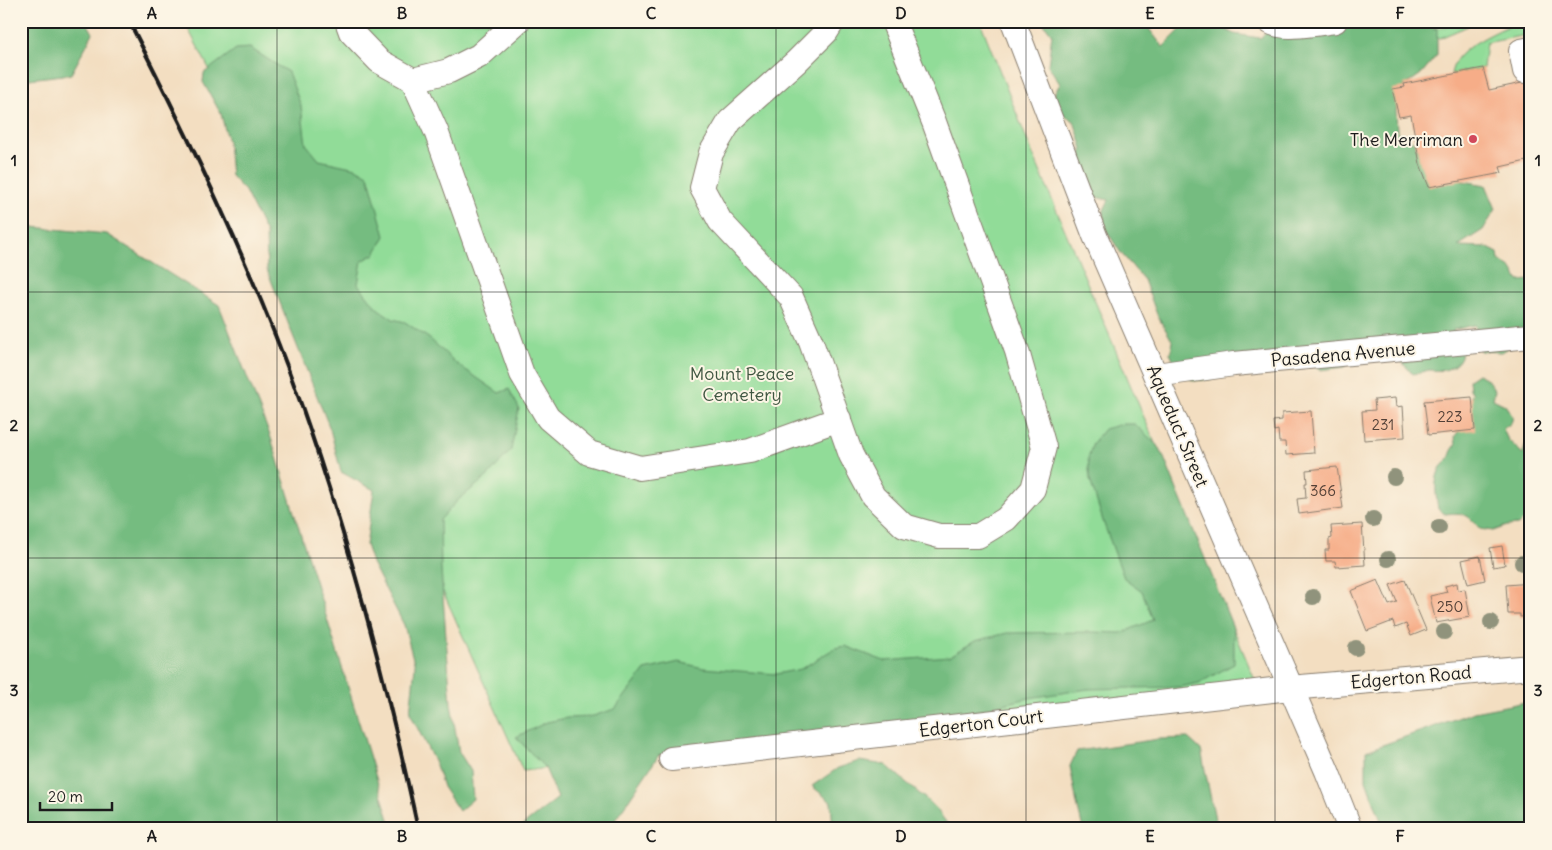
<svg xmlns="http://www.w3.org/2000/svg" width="1552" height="850" font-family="Delius,sans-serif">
  <rect width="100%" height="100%" fill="#fcf5e5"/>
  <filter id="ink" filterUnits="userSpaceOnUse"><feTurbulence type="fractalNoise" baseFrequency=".02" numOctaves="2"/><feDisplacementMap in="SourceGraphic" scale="10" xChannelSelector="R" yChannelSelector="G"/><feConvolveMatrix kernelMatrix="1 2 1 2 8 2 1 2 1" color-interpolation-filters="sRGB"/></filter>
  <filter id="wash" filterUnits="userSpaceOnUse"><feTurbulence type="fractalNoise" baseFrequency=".0096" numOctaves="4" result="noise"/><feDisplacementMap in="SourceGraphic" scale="20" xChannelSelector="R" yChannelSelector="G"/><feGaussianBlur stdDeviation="1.12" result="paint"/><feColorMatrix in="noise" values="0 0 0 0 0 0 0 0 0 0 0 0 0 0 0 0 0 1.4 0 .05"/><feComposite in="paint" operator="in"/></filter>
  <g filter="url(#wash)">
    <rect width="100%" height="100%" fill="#f3dec1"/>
    <path fill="#91dc98" stroke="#567c5a" d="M184,21H980L1029,145L1258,687L523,771L214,78Z
      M1518,21H1531V34L1486,43L1483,68L1451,74C1452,69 1454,63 1457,59C1468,43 1501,30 1518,21Z
      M1468,24V26L1440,38H1437L1433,28Z"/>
    <path fill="#74bc80" stroke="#486c4e" d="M21,21H86L93,33L71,74L21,80Z
      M1041,21H1143L1163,47L1187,23L1211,22L1234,34L1260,38L1278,23L1277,21H1393L1394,23H1417L1437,29V55L1421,74L1403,87L1396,110L1397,132L1414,142L1434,185L1457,180L1486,185L1496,209L1483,230L1458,246L1486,247L1498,253L1499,260L1512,269L1519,281L1531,280V321L1519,341L1502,352L1480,351L1475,325L1453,330C1465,346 1467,362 1445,370C1440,371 1434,370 1429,370C1424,371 1418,373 1413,374L1386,345L1383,338L1368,344L1362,356L1344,367L1319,370L1301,354C1263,367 1233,378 1193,381L1176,367L1170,353L1173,342L1158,317L1144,280L1121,253L1104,227V210L1109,200L1086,195L1074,170L1083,149L1074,121L1052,107L1055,92L1060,84L1048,65L1052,34Z
      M250,48L288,72L301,106L306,144L319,160L356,168L368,175L385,236L375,254L362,261L358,284L377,308L393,319L405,322L430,339L457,364L499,393L509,389L519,408L511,450L488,476L458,500L440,520L441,569L451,704L459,752L471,771L473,799L459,811L443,787L436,765L410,713L415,666L404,625L372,563L366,545L374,490L341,472L330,429L267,270L266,233L245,191L231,176L228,142L221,114L203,82L204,73L236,49Z
      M21,226L107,234L219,305L271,438L392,829H21Z
      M1478,374L1486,378L1495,390L1493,399L1505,405L1513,417L1511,423L1503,429L1508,440L1523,454L1526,443L1531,440V538L1530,537V528L1523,520L1518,525L1507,526L1493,531L1480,529C1468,514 1464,512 1445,514L1438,509C1436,495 1433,480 1441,467C1443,464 1447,462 1449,458C1452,452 1450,452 1456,445L1455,436L1462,427L1465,404L1473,394L1470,389L1469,380Z
      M1123,424H1135L1160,448L1234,630V664L1199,683L1180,687L1088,689L1029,698L941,719L889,729L659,755L609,829H518L558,798L545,768L516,737L547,722L567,718L590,717L615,709L645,670L679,662L703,668L776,674L801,669L835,648L845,646L884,661L950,656L975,641L1007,633L1093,632L1121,633L1153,620L1142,591L1124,578L1104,524L1090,480L1088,458L1093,443L1104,429Z
      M1531,701V829H1384L1366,780V751L1474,712Z
      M1188,738L1201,750L1217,829H1083L1077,804L1070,766L1077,751L1159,739Z
      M859,761L886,765L935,807L951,829H833L831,802L812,786L838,768Z"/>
    <g id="blocks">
      <path fill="#f6ad88" d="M1483,68L1489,90L1531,81V160L1500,167L1502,173L1429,187L1420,164L1411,115L1399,117L1392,89L1405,87L1404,84Z
        M1472,397L1475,430L1428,435L1424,401Z
        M1395,398L1396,407L1403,406L1405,437L1364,440L1362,411L1375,410L1374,400Z
        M1311,411L1314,453L1286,455L1285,442H1279L1278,430L1274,431L1273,421L1282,420V413Z
        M1337,467L1343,508L1299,514L1297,499L1306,498L1305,483H1307L1306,470Z
        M1362,524L1365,565L1336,567L1335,561H1326L1325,550H1329V539L1332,538L1331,526Z
        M1502,546L1505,565L1493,567L1490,548Z
        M1480,556L1485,580L1468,584L1462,560Z
        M1378,580L1389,605L1397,602L1390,585L1405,580L1426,630L1411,636L1406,624L1395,628L1393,621L1367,631L1351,591Z
        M1457,583L1458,590L1465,589L1470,617L1436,623L1430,596L1447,592L1445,586Z
        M1531,583V616L1520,617V614H1508L1506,585Z"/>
    </g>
  </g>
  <g filter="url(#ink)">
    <use href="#blocks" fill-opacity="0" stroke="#887d6e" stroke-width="1"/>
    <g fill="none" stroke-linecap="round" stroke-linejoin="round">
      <defs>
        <path id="minor" d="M347,21L351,32L379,61L413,80L449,71L479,56L518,21
          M833,21L826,32L796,62L730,121L711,153L702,188L720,221L791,297L811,342L851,455L873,496L904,526L939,536H978L1006,519L1033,489L1044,447L1017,351L934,122L893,21
          M1013,21L1095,236L1327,771L1350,829
          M1269,21C1281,31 1319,23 1335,21
          M1531,49L1521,51L1525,71L1531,70
          M413,80L436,131L522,374L548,418L589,453L640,468L750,451L839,419
          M1156,375L1234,364L1531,336
          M671,759L1290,688L1531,667"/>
      </defs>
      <use href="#minor" stroke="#887d6e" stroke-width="26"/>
      <use href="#minor" stroke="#fff" stroke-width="24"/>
      <path stroke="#1c1c1c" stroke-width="4" d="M129,21C193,146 254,272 301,404C350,543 387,685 418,829"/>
    </g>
    <g fill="#90937b">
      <circle cx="1394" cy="477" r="8"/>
      <circle cx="1373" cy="519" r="8"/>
      <circle cx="1439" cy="527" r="8"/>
      <circle cx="1388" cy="559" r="8"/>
      <circle cx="1522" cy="563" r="8"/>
      <circle cx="1313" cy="597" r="8"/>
      <circle cx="1491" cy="622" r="8"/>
      <circle cx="1444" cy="632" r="8"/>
      <circle cx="1356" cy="648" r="8"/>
    </g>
  </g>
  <path fill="none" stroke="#1c1c1c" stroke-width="1" stroke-opacity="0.55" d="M277,21V829M526,21V829M776,21V829M1026,21V829M1275,21V829M21,292H1531M21,558H1531"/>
  <circle fill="#d1495b" stroke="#fcf5e5" stroke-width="2" cx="1473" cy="139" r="5"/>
  <g text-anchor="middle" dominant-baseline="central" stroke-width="4" stroke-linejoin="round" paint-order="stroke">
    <g font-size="15" fill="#524037">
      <text x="1450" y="416">223</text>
      <text x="1383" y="424">231</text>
      <text x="1323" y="490">366</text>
      <text x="1450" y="606">250</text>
    </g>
    <g font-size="18" fill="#1c1c1c" stroke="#fcf5e5" text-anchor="end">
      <text x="1463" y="139">The Merriman</text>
    </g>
    <g font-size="18" fill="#1c1c1c" stroke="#fcf5e5">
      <text transform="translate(1343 354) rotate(-5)">Pasadena Avenue</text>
      <text transform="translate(1178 426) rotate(67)">Aqueduct Street</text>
      <text transform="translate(1411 677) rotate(-5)">Edgerton Road</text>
      <text transform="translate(981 723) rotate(-7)">Edgerton Court</text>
    </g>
    <g font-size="18" fill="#3f5641" stroke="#fcf5e5">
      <text x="742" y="373">Mount Peace<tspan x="742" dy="21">Cemetery</tspan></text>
    </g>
  </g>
  <rect width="1552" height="850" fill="none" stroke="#fcf5e5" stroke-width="55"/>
  <path d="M40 802v8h72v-8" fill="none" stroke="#1c1c1c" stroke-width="2.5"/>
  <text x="48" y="802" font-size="15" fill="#1c1c1c" stroke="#fcf5e5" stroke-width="4" paint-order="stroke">20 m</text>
  <rect x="28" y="28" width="1496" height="794" fill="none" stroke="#1c1c1c" stroke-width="2"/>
  <g font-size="16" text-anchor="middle" font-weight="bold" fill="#1c1c1c">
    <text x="152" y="19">A</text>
    <text x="402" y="19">B</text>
    <text x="651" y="19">C</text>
    <text x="901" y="19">D</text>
    <text x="1150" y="19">E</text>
    <text x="1400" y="19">F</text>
    <text x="14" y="166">1</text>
    <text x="1538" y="166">1</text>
    <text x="14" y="431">2</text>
    <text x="1538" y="431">2</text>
    <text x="14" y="696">3</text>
    <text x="1538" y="696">3</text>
    <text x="152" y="842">A</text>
    <text x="402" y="842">B</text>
    <text x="651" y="842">C</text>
    <text x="901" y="842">D</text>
    <text x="1150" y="842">E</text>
    <text x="1400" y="842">F</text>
  </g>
</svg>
